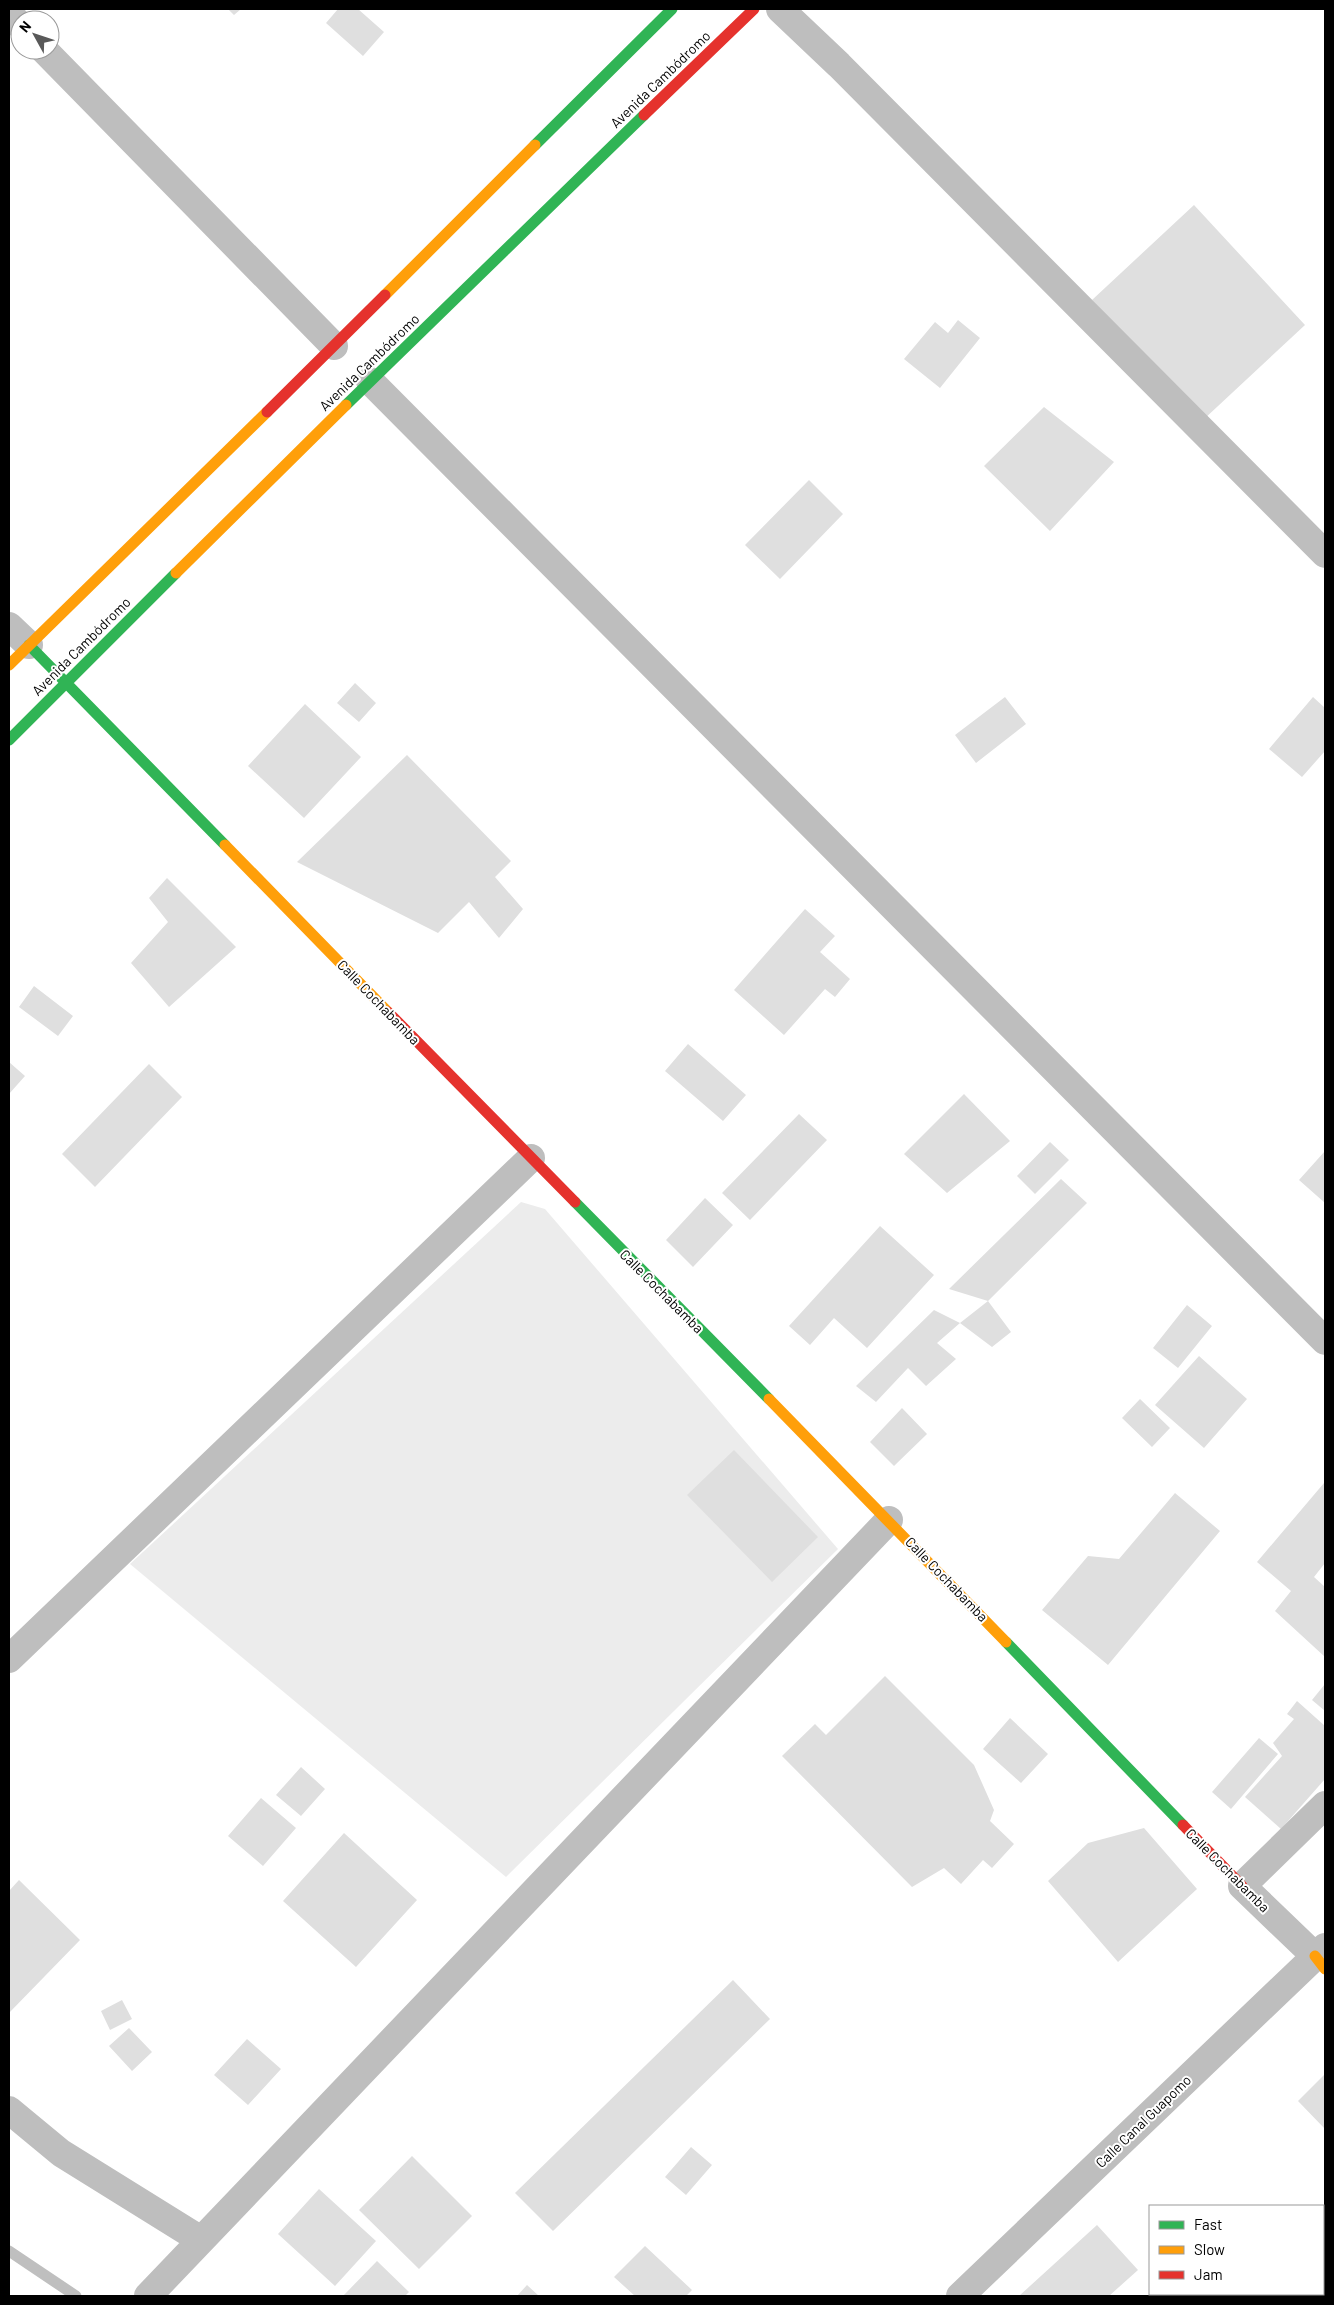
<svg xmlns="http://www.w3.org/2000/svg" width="1334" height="2305" font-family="Barlow,sans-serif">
  <rect width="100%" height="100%" fill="#fff"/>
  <path fill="#ececec" d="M521,1202L545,1209L838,1549L506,1877L130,1564Z"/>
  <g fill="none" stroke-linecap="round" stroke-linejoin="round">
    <path stroke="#bfbfbf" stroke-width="11" d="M9,2251L76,2296"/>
  </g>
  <path fill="#dfdfdf" d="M228,9H241L234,15Z
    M338,9H358L384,32L363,56L326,23Z
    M1194,205L1305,325L1203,420L1092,300Z
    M958,320L980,338L940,388L904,359L935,322L948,333Z
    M1044,407L1114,462L1050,531L984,466Z
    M809,480L843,514L780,579L745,545Z
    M355,683L376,703L359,722L337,703Z
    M1005,697L1026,724L976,763L955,735Z
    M1313,697L1325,708V751L1302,777L1269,749Z
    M305,704L361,757L304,818L248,766Z
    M407,755L511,861L495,877L523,909L499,938L469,902L438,933L297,862Z
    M167,878L236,947L169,1007L131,963L168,922L149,898Z
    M805,909L835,936L820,952L850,979L835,997L825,989L784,1035L734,990Z
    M34,986L73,1016L58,1036L19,1007Z
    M688,1044L746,1095L723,1121L665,1071Z
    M9,1062L25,1076L9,1094Z
    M149,1064L182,1097L95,1187L62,1154Z
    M964,1094L1010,1141L947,1193L904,1154Z
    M799,1114L827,1140L750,1220L722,1193Z
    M1050,1142L1069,1160L1035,1194L1017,1176Z
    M1325,1151V1203L1299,1180Z
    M1061,1179L1087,1203L988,1301L949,1289Z
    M705,1198L733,1225L693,1267L666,1240Z
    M880,1226L934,1275L867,1348L834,1318L810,1345L789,1326Z
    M988,1301L1011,1332L992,1347L960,1323Z
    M1187,1305L1212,1326L1178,1368L1153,1348Z
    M934,1310L960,1323L937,1343L956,1359L926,1386L908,1368L876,1402L856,1386Z
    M1199,1356L1247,1399L1204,1448L1155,1405Z
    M1140,1399L1170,1428L1152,1447L1122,1418Z
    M902,1408L927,1434L894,1466L870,1442Z
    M734,1450L818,1537L772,1582L687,1495Z
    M1324,1483L1325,1563L1314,1577L1325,1587V1657L1275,1611L1291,1591L1257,1562Z
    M1175,1493L1220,1531L1108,1665L1042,1610L1088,1556L1119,1559Z
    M885,1676L974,1765L994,1810L990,1821L1014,1844L992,1868L983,1860L961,1884L944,1868L912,1887L782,1756L815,1724L826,1735Z
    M1325,1684V1711L1312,1700Z
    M1297,1701L1325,1726V1779L1281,1829L1245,1797L1282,1756L1273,1743L1294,1719L1287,1714Z
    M1010,1718L1048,1754L1021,1783L983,1749Z
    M1259,1738L1278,1754L1231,1809L1212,1792Z
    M301,1767L325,1789L301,1816L276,1795Z
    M261,1798L296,1828L263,1866L228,1836Z
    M1144,1828L1197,1889L1118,1962L1048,1881L1088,1843Z
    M344,1833L417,1900L356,1967L283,1901Z
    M19,1880L80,1940L9,2013V1891Z
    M733,1980L770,2019L553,2231L515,2193Z
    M122,2000L132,2019L110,2030L101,2011Z
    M129,2028L152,2052L132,2071L109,2046Z
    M247,2039L281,2069L248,2105L214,2075Z
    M1325,2074V2129L1298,2101Z
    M691,2147L712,2165L686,2195L665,2177Z
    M412,2156L472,2216L419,2269L359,2210Z
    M319,2189L376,2241L335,2286L278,2234Z
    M1097,2225L1138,2270L1109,2296H1019Z
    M645,2246L692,2290L686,2296H635L614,2277Z
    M377,2261L409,2292L405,2296H343Z
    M527,2285L539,2296H517Z
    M1241,2294H1299L1301,2296H1238Z"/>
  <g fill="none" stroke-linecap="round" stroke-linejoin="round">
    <path stroke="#bebebe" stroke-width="28" d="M780,9L839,65L1325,554
      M9,14L20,25
      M44,50L334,346
      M370,381L1325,1341
      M9,626L29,645
      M9,1659L531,1158
      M1315,1956L1242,1886L1325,1805
      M9,2110L61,2153L201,2240
      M148,2296L889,1520
      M960,2296L1325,1947"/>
    <path stroke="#30b455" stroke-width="11" d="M535,145L672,9
      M346,405L644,115
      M29,645L225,845
      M9,740L176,573
      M575,1202L769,1399
      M1006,1642L1183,1825"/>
    <path stroke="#ff9f0a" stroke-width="11" d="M385,295L535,145
      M176,573L346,405
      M9,665L267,412
      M225,845L388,1012
      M769,1399L1006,1642
      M1315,1956L1325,1969"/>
    <path stroke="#e5322d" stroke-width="11" d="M644,115L754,9
      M267,412L385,295
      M388,1012L575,1202
      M1183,1825L1242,1886"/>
  </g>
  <g text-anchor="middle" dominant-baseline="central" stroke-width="4" stroke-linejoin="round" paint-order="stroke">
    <g font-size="14" fill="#000" stroke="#fff">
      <text transform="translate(660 79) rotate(-44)">Avenida Cambódromo</text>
      <text transform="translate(369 362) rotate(-44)">Avenida Cambódromo</text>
      <text transform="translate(81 646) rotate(-45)">Avenida Cambódromo</text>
      <text transform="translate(379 1002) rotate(46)">Calle Cochabamba</text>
      <text transform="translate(662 1291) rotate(45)">Calle Cochabamba</text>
      <text transform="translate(947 1579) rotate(46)">Calle Cochabamba</text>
      <text transform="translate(1228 1870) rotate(45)">Calle Cochabamba</text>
      <text transform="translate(1143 2121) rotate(-44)">Calle Canal Guapomo</text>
    </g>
  </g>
  <rect width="1334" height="2305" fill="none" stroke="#000000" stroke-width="20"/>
  <rect x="1149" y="2205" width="175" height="90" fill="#ffffff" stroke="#999999"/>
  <rect x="1159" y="2221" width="25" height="8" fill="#30b455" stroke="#999999"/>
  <text x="1194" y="2230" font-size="15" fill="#000000">Fast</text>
  <rect x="1159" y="2246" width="25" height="8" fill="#ff9f0a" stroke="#999999"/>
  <text x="1194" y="2255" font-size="15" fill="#000000">Slow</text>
  <rect x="1159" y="2271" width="25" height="8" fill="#e5322d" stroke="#999999"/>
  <text x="1194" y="2280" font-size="15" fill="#000000">Jam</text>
  <g transform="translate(35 35) rotate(310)"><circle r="24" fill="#ffffff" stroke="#999999"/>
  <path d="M0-4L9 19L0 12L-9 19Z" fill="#595959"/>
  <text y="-8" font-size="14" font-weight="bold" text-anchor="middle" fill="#000000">N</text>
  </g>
</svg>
